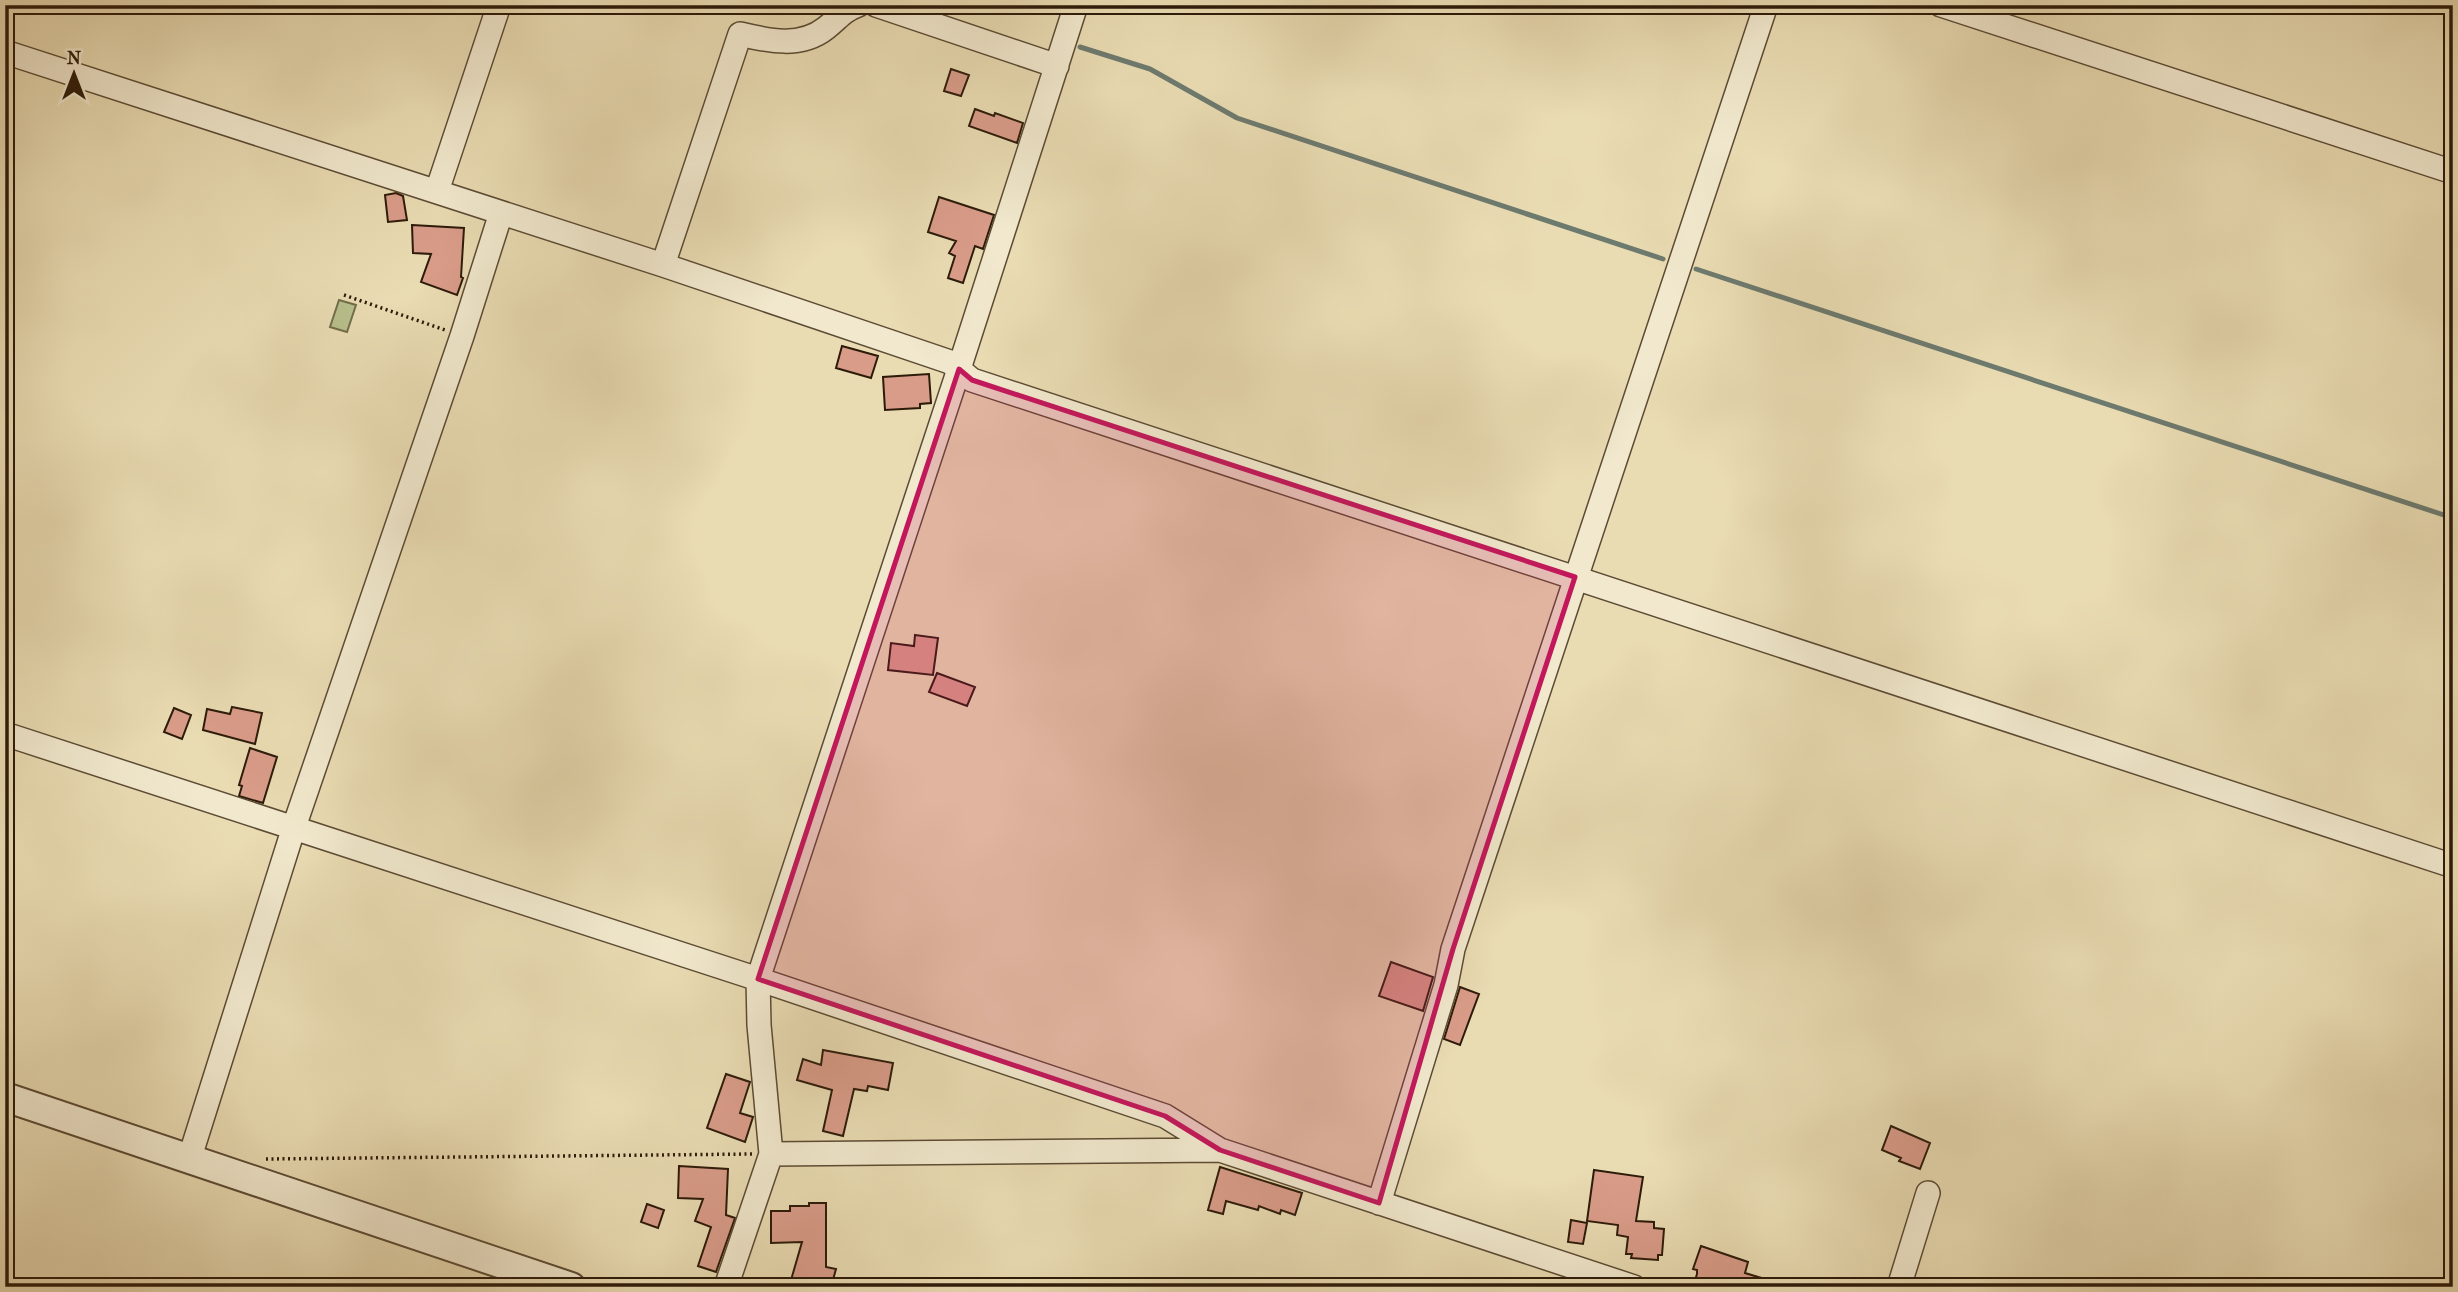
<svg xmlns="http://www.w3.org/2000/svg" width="2458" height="1292" font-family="'IM FELL French Canon',serif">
  <rect width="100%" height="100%" fill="#e9dbb2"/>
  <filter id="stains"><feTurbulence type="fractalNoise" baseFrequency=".00286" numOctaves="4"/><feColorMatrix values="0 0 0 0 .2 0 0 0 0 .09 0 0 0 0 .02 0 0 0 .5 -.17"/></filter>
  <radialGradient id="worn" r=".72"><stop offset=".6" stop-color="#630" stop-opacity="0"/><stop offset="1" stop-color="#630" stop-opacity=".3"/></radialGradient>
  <path fill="#b7c08c" stroke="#726e4b" stroke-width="2" d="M339,300L356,305L347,332L330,327Z"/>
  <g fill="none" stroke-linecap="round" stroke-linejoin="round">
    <path stroke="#6d7a6e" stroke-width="5" d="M1080,47L1150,69L1237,118L1663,259
      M1696,269L2453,518"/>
  </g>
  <path fill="#d99c89" stroke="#2d1b0a" stroke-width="2" d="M951,69L969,75L961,96L944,91Z
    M975,109L994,116L995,113L1023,123L1017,143L969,126Z
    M396,193L403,196L407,220L388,222L385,195Z
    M939,197L994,215L983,249L975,246L963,283L948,278L955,256L949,253L956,241L928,232Z
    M412,225L464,228L461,277L463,278L457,295L421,282L431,254L413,253Z
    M842,346L878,356L871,378L836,368Z
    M929,374L931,403L920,404V408L885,410L883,377Z
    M915,635L938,638L933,675L888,670L891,643L914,646Z
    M937,673L975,687L967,706L929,692Z
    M232,707L262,713L255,744L203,730L207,709L230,714Z
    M174,708L191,715L182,739L164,732Z
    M250,748L277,757L263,803L239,796L242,786L239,785Z
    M1391,962L1433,977L1423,1011L1379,996Z
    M1460,987L1479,994L1460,1045L1444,1039Z
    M823,1050L893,1063L888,1090L868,1086L867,1091L854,1089L843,1136L823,1131L832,1090L797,1080L803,1059L821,1065Z
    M726,1074L750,1082L740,1113L753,1117L745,1142L707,1128Z
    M1891,1126L1930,1143L1920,1169L1899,1161L1901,1158L1882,1150Z
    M679,1166L728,1169L726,1215L735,1218L716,1272L698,1266L711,1227L695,1221L703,1199L678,1198Z
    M1220,1167L1302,1193L1295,1215L1281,1210L1280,1214L1259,1206L1258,1210L1226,1201L1223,1214L1208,1210Z
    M1594,1170L1643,1177L1636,1221L1654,1222V1228L1664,1229L1662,1255H1658V1260L1631,1258L1632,1254H1626L1628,1237L1617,1235L1618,1225L1587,1221Z
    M809,1203H826V1267L836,1269L831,1287H789L802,1242L771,1243V1211H790V1206H809Z
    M647,1204L664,1210L658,1228L641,1222Z
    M1571,1220L1587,1223L1583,1244L1568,1242Z
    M1701,1246L1748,1262L1745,1273L1778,1283L1777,1287H1693L1697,1274V1270L1693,1269Z"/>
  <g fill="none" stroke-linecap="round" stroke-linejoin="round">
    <defs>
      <path id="minor" d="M876,5L1057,66
        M1941,5L2453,172
        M5,52L663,265L950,362L972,380L2453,866
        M437,191L499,5
        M663,265L740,34C769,41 801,48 826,28C839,18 842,11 858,5
        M5,734L758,979L1165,1116L1220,1150L1634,1287
        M771,1154L1220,1150
        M189,1160L294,827L462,336L501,213
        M1379,1203L1446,985L1453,949L1766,5
        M726,1287L771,1154L759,1025L758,979L959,369L1076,5
        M1899,1287L1928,1193"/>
      <path id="tertiary" d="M5,1097L571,1287"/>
    </defs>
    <use href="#minor" stroke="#5c4b34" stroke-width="26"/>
    <use href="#tertiary" stroke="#5c4b34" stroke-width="32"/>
    <path stroke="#2d1b0a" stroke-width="3.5" stroke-dasharray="2 3.5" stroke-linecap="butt" d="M344,295L445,330
      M266,1159L752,1154"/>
    <use href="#minor" stroke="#f1e8cd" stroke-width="23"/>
    <use href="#tertiary" stroke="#f1e8cd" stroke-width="28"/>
  </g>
  <path fill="#c2185b" fill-opacity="0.2" stroke="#c2185b" stroke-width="5" stroke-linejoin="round" d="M959,369L972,380L1575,577L1453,949L1379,1203L1220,1150L1165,1116L758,979Z"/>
  <rect width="2458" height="1292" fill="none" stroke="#e9dbb2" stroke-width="28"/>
  <rect x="7" y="7" width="2444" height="1278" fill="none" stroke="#2d1b0a" stroke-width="3.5"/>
  <rect x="14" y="14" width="2430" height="1264" fill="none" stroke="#2d1b0a" stroke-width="2"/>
  <g transform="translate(74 74)" stroke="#f1e8cd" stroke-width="5" paint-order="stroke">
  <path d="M0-5L12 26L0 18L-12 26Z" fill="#2d1b0a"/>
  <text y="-10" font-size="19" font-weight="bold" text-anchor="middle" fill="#2d1b0a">N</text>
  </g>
  <rect width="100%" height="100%" filter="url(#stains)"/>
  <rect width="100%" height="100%" fill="url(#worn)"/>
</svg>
